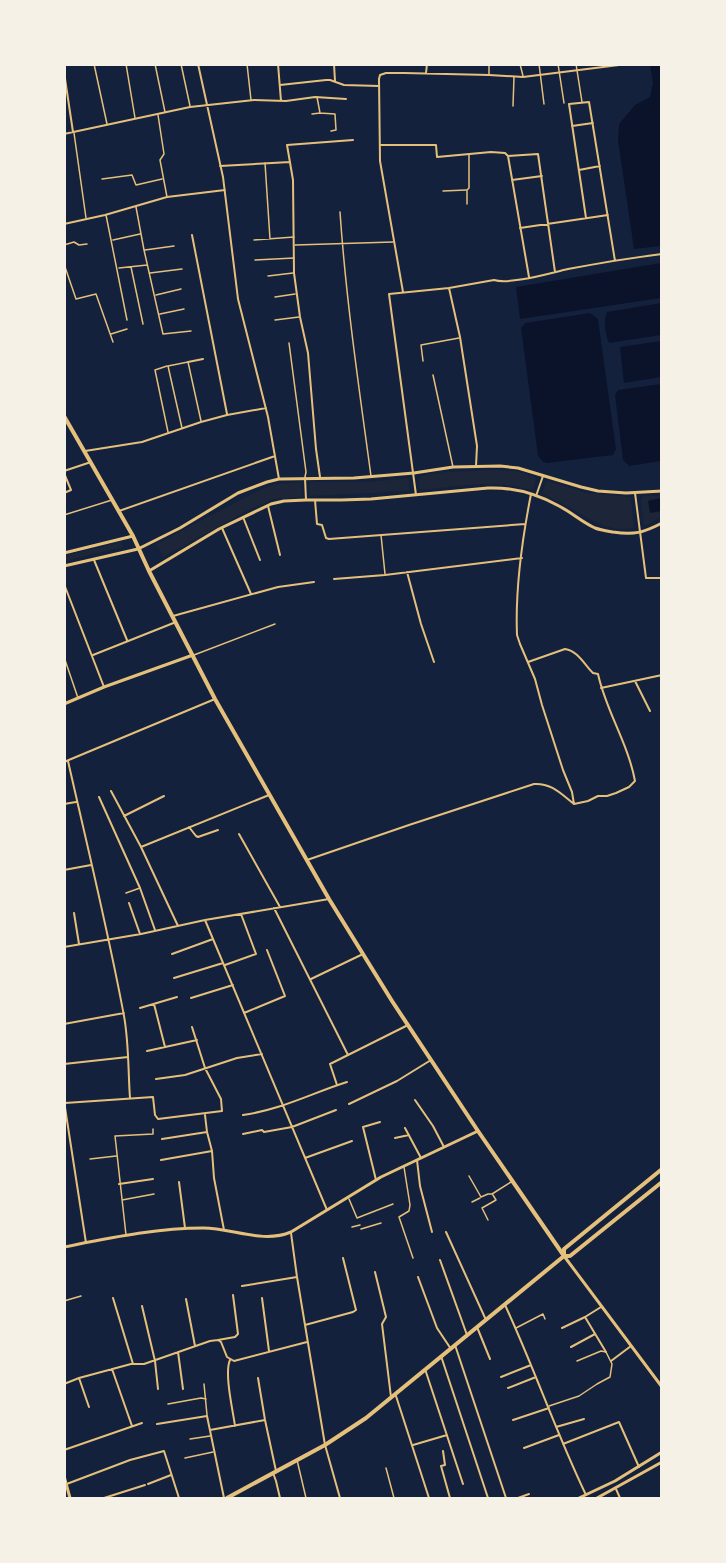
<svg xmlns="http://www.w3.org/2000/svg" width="726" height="1563" font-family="'Archivo Narrow',sans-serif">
  <rect width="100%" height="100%" fill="#14213d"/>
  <path fill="#1d2539" d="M493,470L515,471L534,476L536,480L534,489L531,490C493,479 461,486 423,490L420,489L419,479L421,476L445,472Z
    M409,478V491L310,496L309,482H370Z
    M548,481L586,493L630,497L631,499L634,528C607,533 587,517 565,505C558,501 550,498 543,494V491L546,482Z
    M301,482L302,497L273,499L247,511L163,557L156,544L262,489L275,484Z
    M654,496H661V498L649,500L650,512L661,511V517L647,525H644L641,499L644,496Z
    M122,542L123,547L65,561V556Z"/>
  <path fill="#0b132b" d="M650,65H661V246L634,249L618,141L619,124L635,105L650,97L653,83Z
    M661,263V298L520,319L516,287Z
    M661,303V335L609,343C605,334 603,320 607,312Z
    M590,313L598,319L616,449L613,455L547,463L543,462L538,456L521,328L525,323Z
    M661,341V377L624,383L620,347Z
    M661,384V461L629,466L623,460L615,395L618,390Z
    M661,498V511L650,513L648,501Z"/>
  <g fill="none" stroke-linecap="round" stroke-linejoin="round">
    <path stroke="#e5c07b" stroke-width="1.5" d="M94,64L107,124
      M126,64L135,118
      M155,64L165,112
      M181,64L190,106
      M247,64L251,100
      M489,64V74
      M520,64L523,76
      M539,64L544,104
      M558,64L564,103
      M576,64L582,102
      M317,97L320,113L335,114L336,130L331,131
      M513,106L514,77
      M312,114L320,113
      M158,115L164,154L160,160L167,197
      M74,133L86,218
      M265,163L270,239
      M102,179L132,175L136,185L162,179
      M443,191L466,190
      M467,204V190L469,188V155
      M136,207L144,250L163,334L191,331
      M340,212C346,300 359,388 371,476
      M106,215L127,320
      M113,240L140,234
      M254,240L294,237
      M64,245L74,242L79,245L87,244
      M295,245L393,242
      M145,250L174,246
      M255,260L294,258
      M64,264L76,299L96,294L113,342
      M131,267L143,324
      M119,268L147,265
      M150,273L182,269
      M268,276L293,273
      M156,295L181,289
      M275,297L295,294
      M160,314L184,309
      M275,320L299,317
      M111,334L127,329
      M289,343L306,472L305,477
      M423,361L421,345L459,338
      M167,366L155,370L168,432
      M433,375L453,467
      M182,428L168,366L188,362L201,421
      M64,515L112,500
      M381,535L385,574
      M194,655L275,624
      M64,657L78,698
      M126,893L140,888
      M90,1159L116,1156
      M404,1167L410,1205L409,1211L399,1217L413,1258
      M469,1176L481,1197L488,1194H492L511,1182
      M349,1199L357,1218L393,1204
      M122,1200L154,1194
      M472,1202L480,1198
      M488,1220L482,1208L496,1200L493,1195
      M352,1227L360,1225
      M361,1229L381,1223
      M126,1235L115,1136L153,1134V1129
      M64,1301L81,1296
      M516,1328L543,1314L545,1319
      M204,1384L207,1415
      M168,1404L201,1398L206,1399
      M549,1406L579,1396L597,1384L610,1377L612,1364L606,1352L601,1351L577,1361
      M190,1439L210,1436
      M185,1458L213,1452
      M297,1460L306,1498
      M386,1468L394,1498"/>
    <path stroke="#e5c07b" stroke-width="2" d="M198,64L223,177L238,299L268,417L279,479
      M278,64L281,101
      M334,64L335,81
      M64,72L73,132
      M426,73L427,64
      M280,85L326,80H330L344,85L379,86
      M572,126L593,123
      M64,134L190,107L254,100L286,101L315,97L346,99
      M380,145H436L437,157L491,152L505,153L508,156L538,154L555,272
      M508,156L529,277
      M220,166L290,162
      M579,170L600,166
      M512,180L542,176
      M586,218L569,104L589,102L615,261
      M64,224L105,215L167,197L225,190
      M520,228L608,215
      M192,235L227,414
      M449,288L460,337L477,446L476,466
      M403,292L380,161L379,79L380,75L386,73H404L489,75L523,77L627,64
      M188,362L203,359
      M85,451L142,442L201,422L227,415L266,408
      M64,471L91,462
      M64,473L71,490L64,493
      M320,477L316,449L308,353L300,317L294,273L293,180L287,145L353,140
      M305,478L306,500
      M635,493L646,578H661L662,584
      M531,494C522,540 515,588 517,635L520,644L535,679L542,705L563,770L572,792L574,804
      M416,495L389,294L449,288L494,280C510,285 550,273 568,269C599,263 630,258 662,254
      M536,496L543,476
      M315,500L317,524L322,525L326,538L329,539L525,524
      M268,506L280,555
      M119,511L275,456
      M243,517L260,560
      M222,528L251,594
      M94,560L127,640
      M407,572L421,624L434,662
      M334,579L385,575L522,558
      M64,584L104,687
      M173,616L278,587L314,582
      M93,655L176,622
      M635,681L650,711
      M601,688L662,675
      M68,761C87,845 108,930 124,1016C129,1043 128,1071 130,1098
      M64,762L215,699
      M111,791L141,847L178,926
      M99,797L140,888L155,930
      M64,804L76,802
      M124,816L164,796
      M189,827L196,836L198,837L218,830
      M239,834L280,907
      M141,847L269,795
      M307,860L409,825L534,784C552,783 561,794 574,804L588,801L598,796H607L616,793L629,787L635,781C628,743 606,711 598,674L593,673C584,664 578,651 565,649L528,662
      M64,870L91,865
      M129,903L140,934
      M274,908L348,1055
      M74,913L79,944
      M205,920L327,1210
      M64,947L141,934L205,920L329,899
      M172,954L213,939
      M225,965L256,954L241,914
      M174,978L223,963
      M311,979L363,954
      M191,998L233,985
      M154,1004L165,1047
      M140,1008L177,997
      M244,1013L285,996L267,950
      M64,1024L124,1013
      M147,1051L197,1040
      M64,1064L128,1057
      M156,1079L185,1075L237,1058L262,1054
      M337,1085L330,1064L408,1025
      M415,1100L433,1126L444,1147
      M64,1101L86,1243
      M65,1103L153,1097L155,1115L158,1119L222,1111L221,1099L205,1068L192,1027
      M349,1104L397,1081L431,1060
      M205,1115L207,1132L212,1151L214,1178L224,1230
      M243,1115C280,1110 312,1093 347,1082
      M405,1128L421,1158
      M243,1134L262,1130L264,1132L292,1127L336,1110
      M395,1138L409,1135
      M162,1139L207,1132
      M305,1158L352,1141
      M161,1160L212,1151
      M417,1160L420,1186L432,1232
      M376,1180L363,1127L380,1122
      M179,1182L185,1228
      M119,1184L153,1179
      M446,1232L486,1320
      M291,1233L297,1277L325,1445L340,1498
      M440,1260L467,1335
      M375,1272L386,1317L382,1324L391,1397
      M418,1277L437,1328L451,1349
      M242,1286L297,1277
      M113,1298L133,1364
      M262,1298L269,1351
      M186,1299L195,1346
      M505,1305C534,1367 556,1433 586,1495
      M142,1306L155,1361L158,1389
      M601,1307L585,1317L606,1352
      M305,1325L353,1312L356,1310L343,1258
      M477,1327L490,1359
      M562,1328L585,1317
      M218,1340L235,1337L238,1334L233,1295
      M455,1345L506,1498
      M571,1347L595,1334
      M178,1352L183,1389
      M441,1356L488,1498
      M230,1360C224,1373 233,1411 235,1426
      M611,1361L631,1346
      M112,1369L132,1426
      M425,1369L463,1484
      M501,1377L531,1365
      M79,1378L89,1407
      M258,1378L265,1420L276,1471
      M64,1384L79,1378L131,1364H144L210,1341L218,1340L221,1342L227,1357L234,1361L307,1342
      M508,1388L536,1377
      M396,1396L429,1498
      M513,1420L549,1408
      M157,1424L207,1416L224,1498
      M556,1427L584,1419
      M210,1430L265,1420
      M563,1444L619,1422L639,1467
      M413,1445L447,1435
      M524,1448L559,1435
      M64,1450L142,1423
      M443,1451L445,1465L441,1466L450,1498
      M273,1473L276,1481L280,1498
      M148,1484L171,1475
      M64,1485L130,1460L164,1451L179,1498
      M616,1489L620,1498
      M104,1498L145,1485
      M518,1498L529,1494"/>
    <path stroke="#e5c07b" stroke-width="3" d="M64,553L133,536
      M64,566L138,549L180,528L238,493L267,482L279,479L354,478L414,473L453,467L500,466L518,468L581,487L598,491L626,493L662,491
      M149,571L219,529L271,504L284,501L306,500H341L371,499L488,488C513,487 537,494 559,506C571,512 582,522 595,528C600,530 607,531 613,532C634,535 643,533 662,523
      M64,704L104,687L193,655
      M64,1247C110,1238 157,1228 203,1228C233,1228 262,1244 291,1232L381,1177L478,1131
      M564,1256L662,1387
      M64,1476L70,1498
      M579,1498L615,1481L662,1452
      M597,1498L662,1462"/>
    <path stroke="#e5c07b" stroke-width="4" d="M64,416L133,536L149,571L215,699L329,899L392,1001L478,1131L564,1256
      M564,1256V1249L662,1169
      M227,1498L325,1445L366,1418L564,1256H570L662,1182"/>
  </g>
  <rect width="726" height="1563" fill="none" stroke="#f6f1e7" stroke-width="132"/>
</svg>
